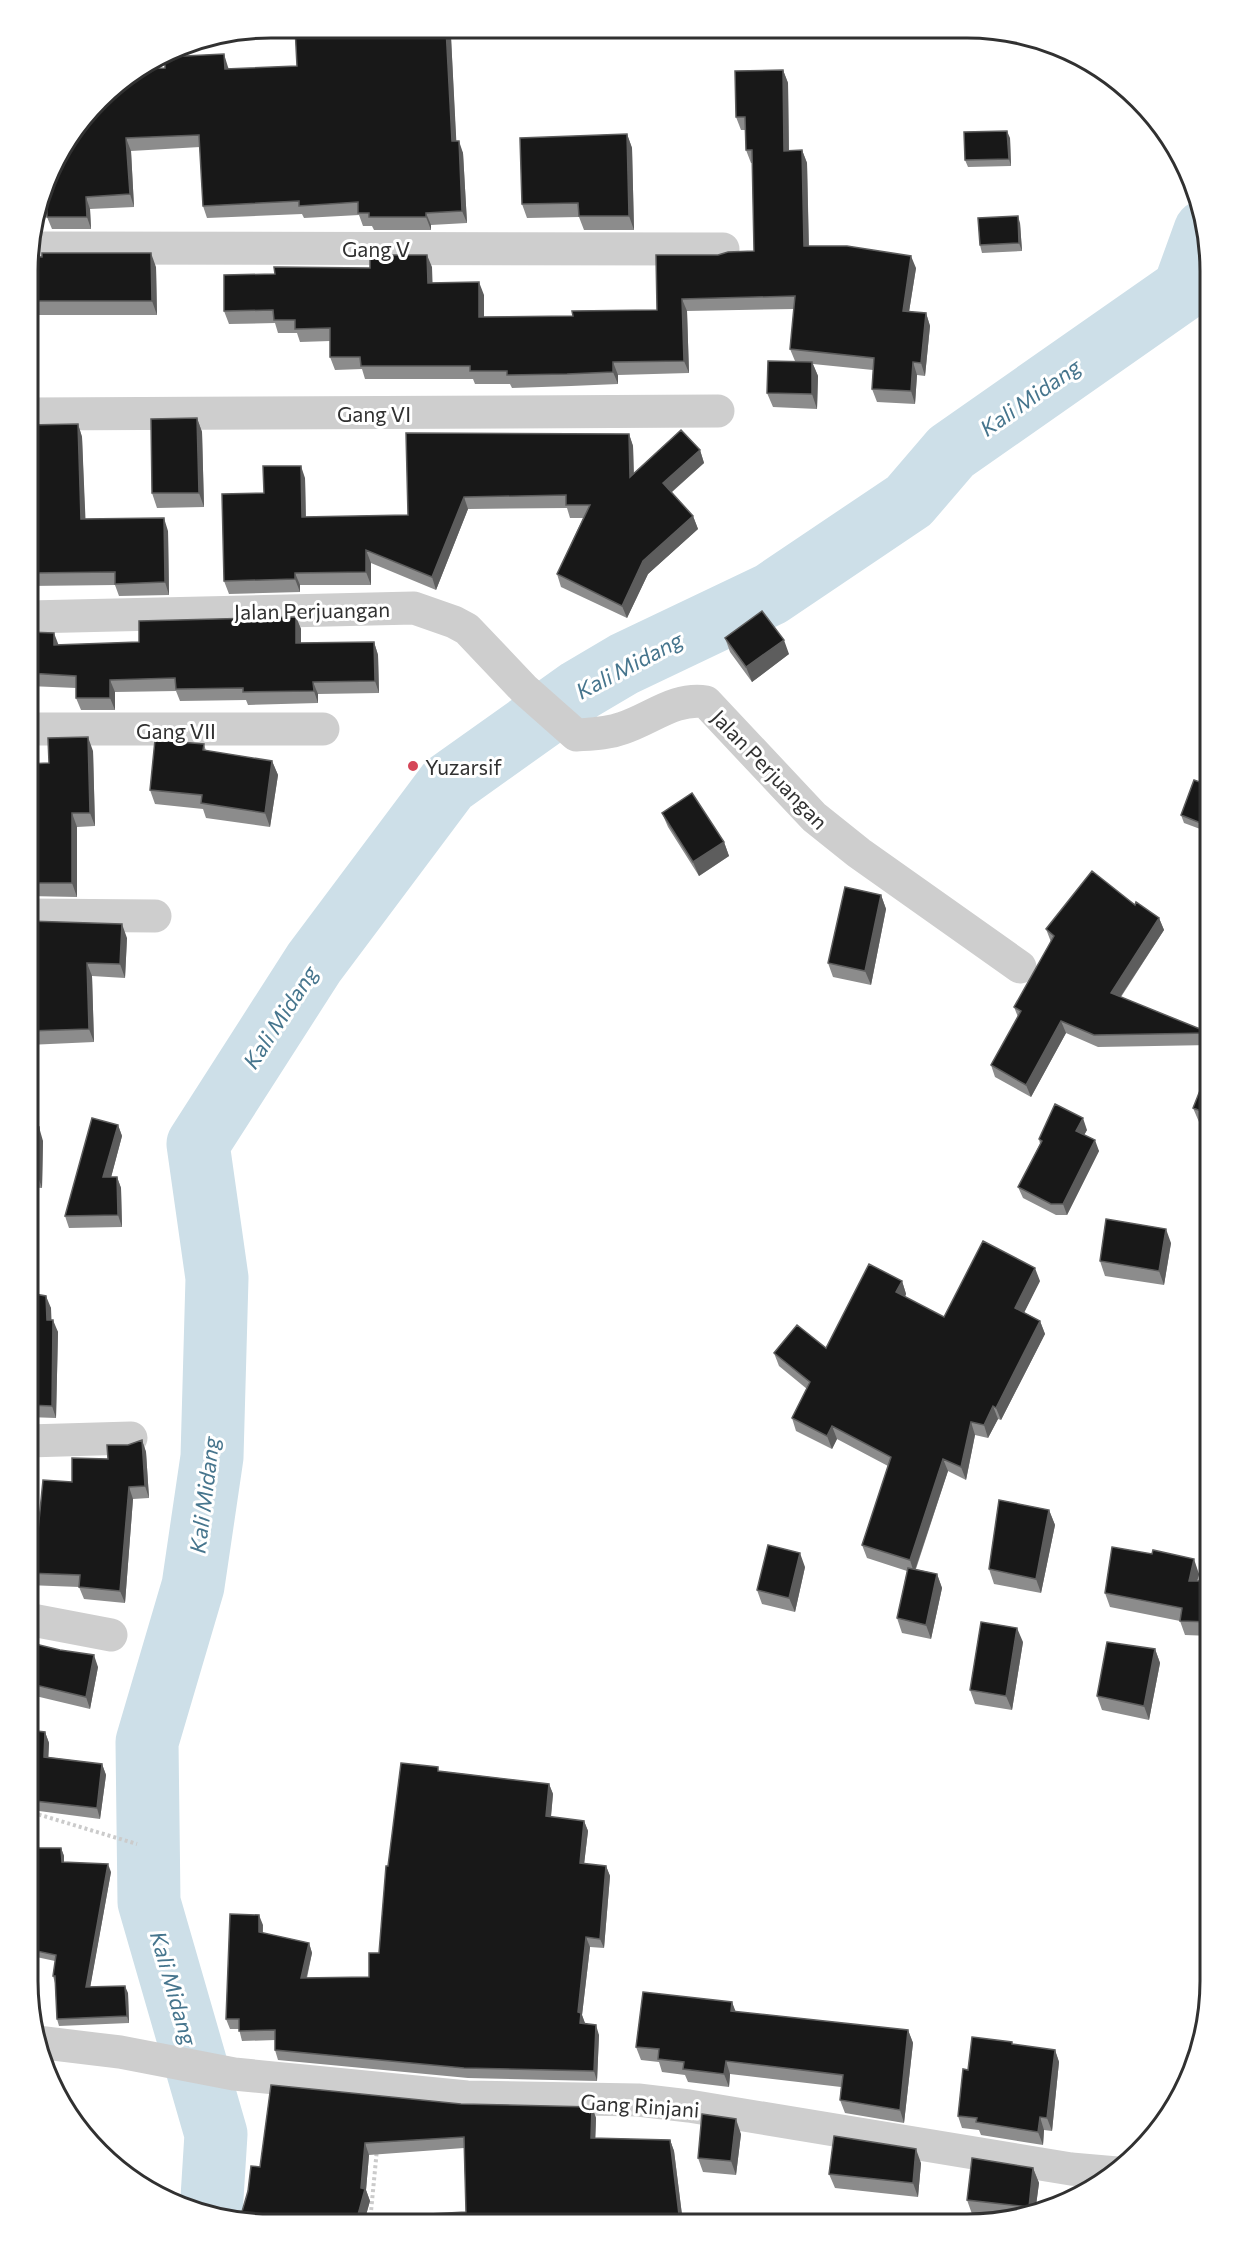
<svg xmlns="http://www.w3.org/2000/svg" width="1238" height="2251" font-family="Commissioner,sans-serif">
  <rect width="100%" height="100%" fill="#fff"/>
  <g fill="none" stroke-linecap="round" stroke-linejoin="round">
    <path stroke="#cddfe8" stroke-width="63" d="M211,2214L216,2134L149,1902L147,1742L193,1586L212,1457L217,1278L198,1144L314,963L448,784L580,690L624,664L771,594L909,501L951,452L1184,289L1205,231"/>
    <path stroke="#cbcbcb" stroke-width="4" stroke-dasharray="3 3" stroke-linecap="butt" d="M27,1811L137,1844
      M370,2222L377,2149"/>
    <path stroke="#cecece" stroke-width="33" d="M29,248L723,249
      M29,414L718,411
      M29,617L414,608L454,622L467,629L524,689L576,735C592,734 607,734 623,728C651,719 675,697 706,702L814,817L859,853L1020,967
      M28,729H323
      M28,915L155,916
      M28,1441L131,1438
      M27,1619L111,1635
      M37,2042L120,2052L234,2074L467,2097L638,2100L689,2106L1071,2169L1117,2173"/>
  </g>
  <path fill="#8c8c8c" d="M295,27L521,29L522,32L451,37L456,141L463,153L467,223L431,225V230H374L372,226H363L359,215L304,218L302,214L207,218L203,206L200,147L131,151L134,207L90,209L91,229H52L47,217L46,187H45L52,162L228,67L229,69L297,66Z
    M575,29L690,30L578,37Z
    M729,30H747L729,31Z
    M783,70L788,83L789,151L802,150L807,163L809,246L916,268L909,312L926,313L930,326L925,376L917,375L915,404L877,402L872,389L873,370L813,364L818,376L817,409L773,407L767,393L795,361L790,349L794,309L687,311L689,373L618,375V384L571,386L512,388L510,384H475L473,379H365L362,369L335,370L330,357V341L300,342L297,333H278L275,323L229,324L224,311L275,274L370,268L432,267V283L484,295V317L573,316L657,310L718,255L754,251L752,163H751L746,150V130H741L736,117Z
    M627,134L632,148L634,230H584L579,217L527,218L522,204Z
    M1010,138L1011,166L968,167L965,160Z
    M1020,223L1022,251L982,253L980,245Z
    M29,256L156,267L157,315H29Z
    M197,418L202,432L204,507L157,508L152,493Z
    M78,424L82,437L85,519L168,531L169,595L119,596L115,585L29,586V425Z
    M629,434L633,446L634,473L700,450L704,463L671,493L693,516L698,529L648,574L627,618L561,587L557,574L583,518H570L567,508L468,509L436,590L371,563V585H300V592L229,594L224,581L264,493L305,478L306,517L408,515Z
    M296,617L301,629V643L374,642L378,655L379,693L318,694V703L248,705L246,700L180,701L176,691L115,692V710H81L76,698V688L29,686V632L58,645L139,642Z
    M725,638L789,654L752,682L730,652Z
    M204,744L206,751L272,761L278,775L270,827L206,818L203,809L155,804L150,790Z
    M93,751L95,826L77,827V897L28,896V764L49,763Z
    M1211,786V833L1184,823L1181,815Z
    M662,813L724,842L729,856L699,876L668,827Z
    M881,895L886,909L871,985L833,977L828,963Z
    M1135,905L1159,918L1164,930L1121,997L1210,1033L1211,1045L1098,1047L1066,1033L1031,1097L995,1077L991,1065L1018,1017L1014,1007L1051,942L1046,929Z
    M28,921L127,938L125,978L92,976L94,1042L28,1045Z
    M1211,1063V1127L1199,1122L1193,1108Z
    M118,1125L122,1136L111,1177H117L121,1188L122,1227L69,1228L65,1216Z
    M28,1127L43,1141L42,1188L28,1187Z
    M1087,1130L1084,1135L1099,1151L1067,1215H1056L1023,1198L1018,1187L1040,1144L1039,1139Z
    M1171,1243L1164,1285L1105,1276L1100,1261Z
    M902,1281L906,1294L905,1297L944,1317L1040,1281L1024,1312L1040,1321L1045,1334L1001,1420L998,1419L988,1438L975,1435L966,1480L948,1471L916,1569L937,1574L942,1588L931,1639L902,1633L897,1618L907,1571L867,1558L862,1545L888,1466L837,1439L832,1449L796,1431L792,1418L807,1389L779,1366L774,1353L826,1348Z
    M28,1283L51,1308V1320L58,1332L56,1418L28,1417Z
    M142,1440L146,1452L149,1498L133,1499L125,1603L84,1599L79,1587L27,1585L28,1541H37L72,1482L128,1445Z
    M1049,1510L1055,1525L1041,1593L994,1584L989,1569Z
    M805,1567L795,1612L762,1604L757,1590Z
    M1199,1574L1197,1581H1211V1636L1185,1635L1180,1621L1110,1607L1105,1593Z
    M27,1642L98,1667L90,1709L27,1694Z
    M1023,1642L1012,1710L975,1704L970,1690Z
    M1155,1649L1160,1663L1149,1720L1102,1710L1097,1696Z
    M27,1730L45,1732L49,1743L48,1757L102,1764L106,1775L100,1819L39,1811L35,1801V1781L27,1780Z
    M440,1771L549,1784L553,1794L551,1817L584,1821L588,1831L584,1864L606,1866L610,1876L604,1948L590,1947L582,2015L585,2024L599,2035L597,2081L468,2078L278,2060L275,2050V2040L242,2041L239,2029H230L226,2019L263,1925V1933L309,1943L312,1953L307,1978L369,1977L379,1953L388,1866Z
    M27,1848H61L64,1856V1862L111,1872L90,1987L128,1993L129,2023L59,2026L57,2019L55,1983L53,1976L55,1961L27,1955Z
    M732,2002L735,2012L908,2030L913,2043L904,2123L845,2113L840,2100L841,2087L730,2074L729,2087L688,2082L685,2075L662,2072L659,2062L641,2060L636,2047Z
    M1013,2045L1055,2050L1059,2062L1052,2131L1044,2130L1043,2145L981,2135L979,2130L962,2128L958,2116L968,2070Z
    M461,2104L592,2107L596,2118L595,2138L670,2140L674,2151L683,2223L394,2222L392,2216L466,2212L464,2148L369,2155L366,2190L370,2201L364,2222H239L260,2167Z
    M741,2134L736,2175L703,2172L698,2158Z
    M921,2163L918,2197L835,2188L829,2174Z
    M1033,2168L1039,2183L1035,2213L1005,2218L972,2214L967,2200Z"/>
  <path fill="#5d5d5d" d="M446,28H447L451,37L457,154L452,141Z
    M224,54L228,67L229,82L225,69Z
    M783,70L788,83L789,163L784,151Z
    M1007,131L1010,138L1011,166L1009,159Z
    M627,134L632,148L634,230L629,216Z
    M126,138L131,151L134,207L130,194Z
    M459,141L463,153L467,223L462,211Z
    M802,150L807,163L809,259L804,246Z
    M86,197L90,209L91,229L87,217Z
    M426,213L431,225V230L426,217Z
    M1018,216L1020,223L1022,251L1019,243Z
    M151,253L156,267L157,315L152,301Z
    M427,255L432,267L433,296L428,283Z
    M911,256L916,268L907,324L903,311Z
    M479,282L484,295V330L479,317Z
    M682,299L687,311L689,373L684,361Z
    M926,313L930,326L925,376L921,363Z
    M613,362L618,375V384L613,372Z
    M812,362L818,376L817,409L812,394Z
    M913,362L917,375L915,404L911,391Z
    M197,418L202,432L204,507L199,493Z
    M78,424L82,437L86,531L81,519Z
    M629,434L633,446L634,490L630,477Z
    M700,450L704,463L667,496L663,483Z
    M301,466L305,478L306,530L302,517Z
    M464,497L468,509L436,590L432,577Z
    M693,516L698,529L648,574L627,618L622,606L643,561Z
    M164,518L168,531L169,595L165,582Z
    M366,550L371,563V585L366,572Z
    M295,573L300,585V592L295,579Z
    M296,617L301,629V656L296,643Z
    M54,633L59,646L54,645Z
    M784,640L789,654L752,682L746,667Z
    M374,642L378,655L379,693L375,681Z
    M110,680L115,692V710L110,698Z
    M313,682L318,694V703L314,691Z
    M88,737L93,751L95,826L90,813Z
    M272,761L278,775L270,827L265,813Z
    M72,813L77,827V897L72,883Z
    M1211,819V832L1208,826Z
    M724,842L729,856L699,876L693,862Z
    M881,895L886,909L871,985L865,971Z
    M1159,918L1164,930L1115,1005L1111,993Z
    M122,924L127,938L125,978L120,964Z
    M87,963L92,976L94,1042L89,1029Z
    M1061,1021L1066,1033L1031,1097L1026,1085Z
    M1083,1118L1087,1130L1080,1142L1076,1131Z
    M118,1125L122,1136L108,1189L103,1177Z
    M39,1127L43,1141L42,1188L37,1174Z
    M1095,1140L1099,1151L1067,1215L1063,1204Z
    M117,1177L121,1188L122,1227L118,1215Z
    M1166,1229L1171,1243L1164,1285L1159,1271Z
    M1035,1268L1040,1281L1020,1321L1015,1308Z
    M902,1281L906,1294L901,1305L896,1292Z
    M35,1283L39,1295L35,1294Z
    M46,1296L51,1308L52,1332L47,1320Z
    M53,1320L58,1332L56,1418L52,1406Z
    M1040,1321L1045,1334L1001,1420L996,1408Z
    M993,1406L998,1419L988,1438L984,1425Z
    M971,1422L975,1435L966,1480L961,1467Z
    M832,1426L837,1439L832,1449L827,1436Z
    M142,1440L146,1452L149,1498L145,1486Z
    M943,1459L948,1471L914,1573L910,1560Z
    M129,1487L133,1499L125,1603L120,1591Z
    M1049,1510L1055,1525L1041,1593L1036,1579Z
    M800,1553L805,1567L795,1612L789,1598Z
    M1194,1559L1199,1574L1194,1595L1189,1581Z
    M937,1574L942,1588L931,1639L926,1625Z
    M1017,1628L1023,1642L1012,1710L1006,1696Z
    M1155,1649L1160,1663L1149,1720L1144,1706Z
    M94,1655L98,1667L90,1709L86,1697Z
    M45,1732L49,1743L48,1767L44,1757Z
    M102,1764L106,1775L100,1819L97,1808Z
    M549,1784L553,1794L550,1826L546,1816Z
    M584,1821L588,1831L583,1873L580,1863Z
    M61,1848L64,1856V1869L62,1862Z
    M108,1864L111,1872L89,1994L86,1987Z
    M606,1866L610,1876L604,1948L600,1939Z
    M259,1915L263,1925L262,1942L259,1932Z
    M586,1937L590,1947L582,2015L585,2023L584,2033L578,2012Z
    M309,1943L312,1953L304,1988L301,1978Z
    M125,1986L128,1993L129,2023L127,2016Z
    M732,2002L737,2015L731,2011Z
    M596,2025L599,2035L597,2081L594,2071Z
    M908,2030L913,2043L904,2123L900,2110Z
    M1055,2050L1059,2062L1052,2131L1047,2118Z
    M726,2061L730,2074L729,2087L724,2074Z
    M592,2107L596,2118L595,2150L591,2138Z
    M1040,2117L1044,2130L1043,2145L1038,2132Z
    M736,2119L741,2134L736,2175L731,2161Z
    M670,2140L674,2151L683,2223H680Z
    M365,2143L369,2155L366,2190L370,2201L364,2222H356Z
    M916,2149L921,2163L918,2197L913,2183Z
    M1033,2168L1039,2183L1035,2213H1032L1029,2207Z"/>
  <path fill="#181818" stroke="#5d5d5d" stroke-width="1.5" d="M295,27L446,28L452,141H459L462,211L426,213V217H369V213H358V202L299,206V201L203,206L199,135L126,138L130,194L86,197L87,217H47L46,184L52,162L110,88L140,69L165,68V57L224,54L225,69L297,66Z
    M783,70L784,151L802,150L804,246H847L911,256L903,311L926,313L921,363L913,362L911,391L872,389L874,358L790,349L795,296L682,299L684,361L613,362V372L567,374L507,375V371H470V366H361L360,357H330V328L295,329V320H274L273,310L224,311V275L275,274L274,267L370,268V255H427L428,283L479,282V317L573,316L572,311L657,310L656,255H718L728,252L754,251L752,150H746L745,117H736L735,71Z
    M1007,131L1009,159L965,160L964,132Z
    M627,134L629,216H579L578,203L522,204L520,138Z
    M1018,216L1019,243L980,245L978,218Z
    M42,253H151L152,301H29V256L42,257Z
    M768,361L812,362V394L767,393Z
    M197,418L199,493H152L151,419Z
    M78,424L81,519L164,518L165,582L115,584V572L29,573V425Z
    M681,430L700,450L663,483L693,516L643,561L622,606L557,574L590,505H566V495L464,497L432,577L366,550V572L295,573V579L224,581L222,494L264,493L263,466H301L302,517L408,515L406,433L629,434L630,477Z
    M762,611L784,640L746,667L725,638Z
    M296,617V643L374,642L375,681L313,682L314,691L243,692V688L176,689L175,678L110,680V698H76V676L29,673V632L54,633V645L139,642V621Z
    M88,737L90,813H72V883H28V764L49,763L48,738Z
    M155,740L204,744L203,750L272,761L265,813L201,803L202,795L150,790Z
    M1194,780L1211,786V819L1208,826L1181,815Z
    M692,793L724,842L693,862L662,813Z
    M1092,871L1135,905L1136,902L1159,918L1111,993L1210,1033L1094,1035L1061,1021L1026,1085L991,1065L1021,1011L1014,1007L1054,936L1046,929Z
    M845,887L881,895L865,971L828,963Z
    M28,921L122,924L120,964L87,963L89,1029L28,1031Z
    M1211,1063V1115L1193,1108Z
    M1055,1104L1083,1118L1076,1131L1095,1140L1063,1204H1051L1018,1187L1042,1141L1039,1139Z
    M92,1118L118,1125L103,1177H117L118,1215L65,1216Z
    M28,1127H39L37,1174H28Z
    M1106,1219L1166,1229L1159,1271L1100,1261Z
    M983,1241L1035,1268L1015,1308L1040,1321L996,1408L993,1406L984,1425L971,1422L961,1467L943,1459L910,1560L862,1545L891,1457L832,1426L827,1436L792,1418L810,1382L774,1353L797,1325L826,1348L869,1264L902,1281L896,1292L944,1317Z
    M28,1283H35V1294L46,1296L47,1320H53L52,1406L28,1405Z
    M142,1440L145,1486L129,1487L120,1591L79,1587L80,1575L27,1573L28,1541H37L43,1480L72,1482V1458L108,1459L107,1445H128Z
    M999,1500L1049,1510L1036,1579L989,1569Z
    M768,1545L800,1553L789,1598L757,1590Z
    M1112,1547L1152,1554L1153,1550L1194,1559L1189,1581H1211V1622L1180,1621L1182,1608L1105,1593Z
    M908,1568L937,1574L926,1625L897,1618Z
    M981,1622L1017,1628L1006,1696L970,1690Z
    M27,1642L60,1650L94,1655L86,1697L27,1683Z
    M1107,1642L1155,1649L1144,1706L1097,1696Z
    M27,1730L45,1732L44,1757L102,1764L97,1808L35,1801V1770L27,1769Z
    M401,1763L438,1767V1771L549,1784L546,1816L584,1821L580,1863L606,1866L600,1939L586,1937L578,2012L581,2013L580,2023L596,2025L594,2071L464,2068L275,2050V2030L239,2031V2019H226L230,1914L259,1915V1932L309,1943L301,1978L369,1977V1953H379L386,1866H388Z
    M27,1848H61L62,1862L108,1864L86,1987L125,1986L127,2016L57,2019L55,1976H53L56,1955L27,1949Z
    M643,1992L732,2002L731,2011L908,2030L900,2110L840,2100L843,2075L726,2061L724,2074L683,2069L684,2062L658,2059L659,2049L636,2047Z
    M972,2037L1012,2042V2044L1055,2050L1047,2118L1040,2117L1038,2132L976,2122L977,2118L958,2116L963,2069L968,2070Z
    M271,2085L461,2104L592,2107L591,2138L670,2140L680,2223L395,2222L392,2216L466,2212L464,2137L365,2143L361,2188L365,2189L356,2222H239L248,2191L251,2166L260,2167Z
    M702,2114L736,2119L731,2161L698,2158Z
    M834,2136L916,2149L913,2183L829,2174Z
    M972,2158L1033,2168L1029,2207L967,2200Z"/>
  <circle fill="#d54658" stroke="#fff" stroke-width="2" cx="413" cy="766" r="6"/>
  <g text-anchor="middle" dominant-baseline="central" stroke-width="6" stroke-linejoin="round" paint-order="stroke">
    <g font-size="21" fill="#313131" stroke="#fff">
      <text x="376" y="248">Gang V</text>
      <text x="374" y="413">Gang VI</text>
      <text transform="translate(312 610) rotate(-1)">Jalan Perjuangan</text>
      <text x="176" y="730">Gang VII</text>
      <text transform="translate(770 769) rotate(46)">Jalan Perjuangan</text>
      <text transform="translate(640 2105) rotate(4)">Gang Rinjani</text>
    </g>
    <g font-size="21" fill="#313131" stroke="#fff" text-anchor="start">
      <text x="425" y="766">Yuzarsif</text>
    </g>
    <g font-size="22" font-style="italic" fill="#46758d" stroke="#fff">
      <text transform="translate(1030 397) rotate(-35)">Kali Midang</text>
      <text transform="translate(629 665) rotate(-28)">Kali Midang</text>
      <text transform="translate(280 1017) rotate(-57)">Kali Midang</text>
      <text transform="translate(204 1495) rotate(-83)">Kali Midang</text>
      <text transform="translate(174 1988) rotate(74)">Kali Midang</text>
    </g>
  </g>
  <path d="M0 0H1238V2251H0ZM271 38H967A233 233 0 0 1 1200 271V1981A233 233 0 0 1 967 2214H271A233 233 0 0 1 38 1981V271A233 233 0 0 1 271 38Z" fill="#fff" fill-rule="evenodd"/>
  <path fill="none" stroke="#313131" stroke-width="3" d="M271 38H967A233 233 0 0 1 1200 271V1981A233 233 0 0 1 967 2214H271A233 233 0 0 1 38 1981V271A233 233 0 0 1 271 38Z"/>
</svg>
